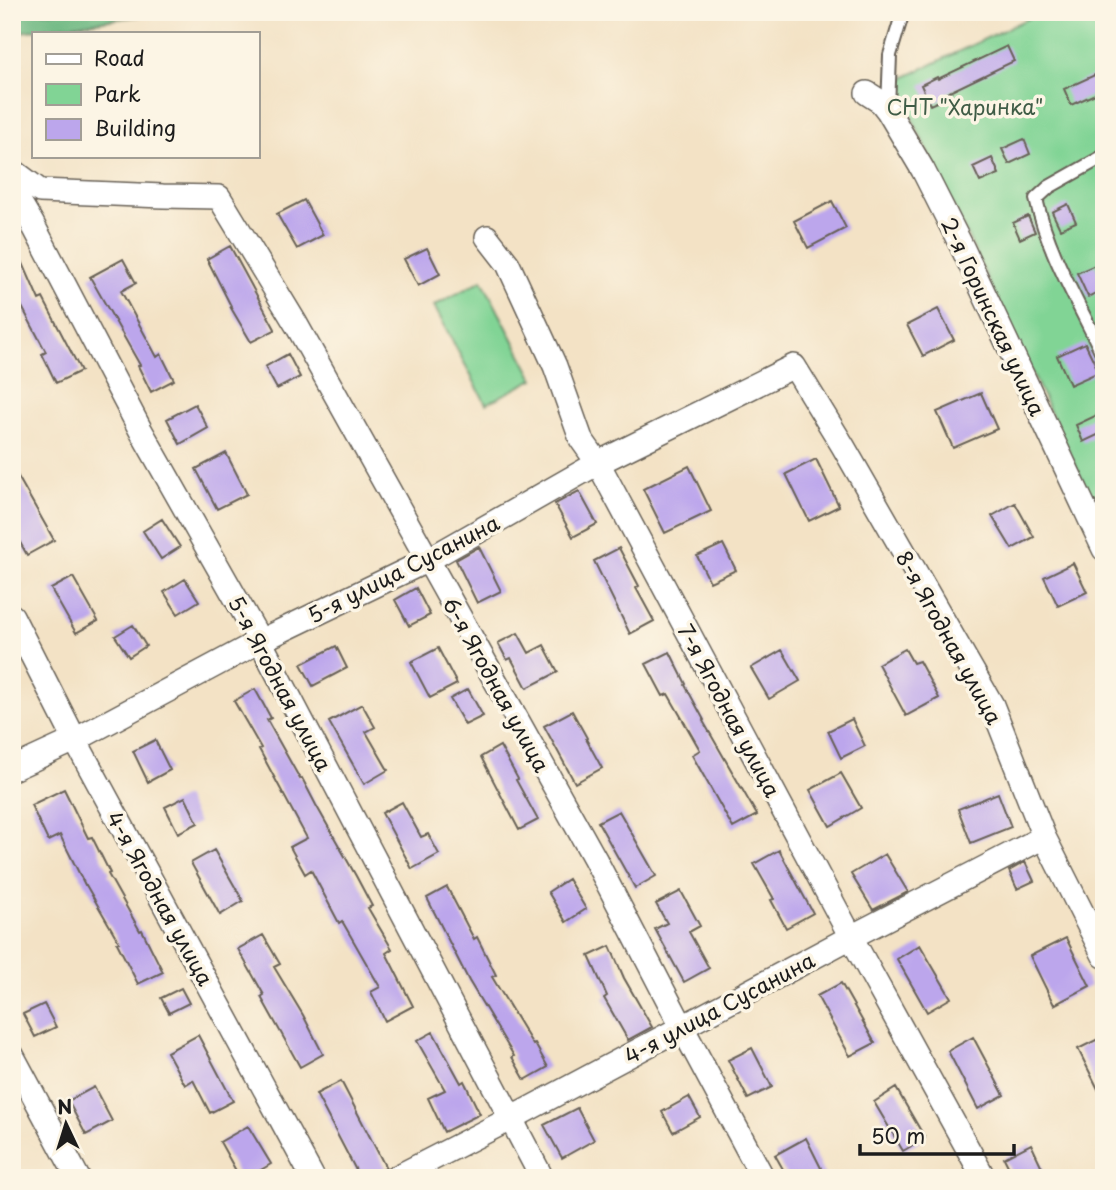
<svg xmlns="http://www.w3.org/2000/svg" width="1116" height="1190" font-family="'Playpen Sans',sans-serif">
  <rect width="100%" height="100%" fill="#fcf5e5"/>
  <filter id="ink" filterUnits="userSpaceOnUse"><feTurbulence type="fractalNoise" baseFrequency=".0143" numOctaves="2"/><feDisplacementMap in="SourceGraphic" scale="14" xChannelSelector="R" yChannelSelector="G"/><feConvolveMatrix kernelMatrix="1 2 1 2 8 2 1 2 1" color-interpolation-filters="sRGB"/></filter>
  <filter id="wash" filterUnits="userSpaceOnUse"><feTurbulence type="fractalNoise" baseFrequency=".00686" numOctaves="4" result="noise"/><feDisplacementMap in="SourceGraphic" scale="28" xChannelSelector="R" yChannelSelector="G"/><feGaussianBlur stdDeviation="1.57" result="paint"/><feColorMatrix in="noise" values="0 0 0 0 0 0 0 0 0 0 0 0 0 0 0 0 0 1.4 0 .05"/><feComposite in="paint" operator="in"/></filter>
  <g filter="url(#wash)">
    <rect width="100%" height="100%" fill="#f3e2c5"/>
    <path fill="#81d495" stroke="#4e7858" stroke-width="2" d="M1041,12H1104V526L895,82Z
      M482,280L534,379L486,404L434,306Z"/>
    <path fill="#68b67e" stroke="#42694d" stroke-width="2" d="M12,12H170L12,33Z"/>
    <g id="blocks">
      <path fill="#bca6ec" d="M1007,46L1014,61L945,94L946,98L930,105L921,85L937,77L938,79Z
        M1099,73L1104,84V90L1071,105L1064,89Z
        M1024,139L1030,154L1009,164L1002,149Z
        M992,158L999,174L980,182L973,167Z
        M304,200L323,235L297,249L277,214Z
        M832,201L846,228L808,248L794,221Z
        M1068,204L1076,222L1060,229L1052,212Z
        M1028,216L1035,232L1020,239L1013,223Z
        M12,238L39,300L43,298L81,371L56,383L42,354L46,352L12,288Z
        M230,246L275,329V330L251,342L231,308H232L207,259Z
        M427,248L440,274L418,286L404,259Z
        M123,259L136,283L121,291L157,357L161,354L174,380L151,392L138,366L140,365L90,277Z
        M1095,265L1104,283V289L1088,297L1077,273Z
        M938,309L954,340L923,356L907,325Z
        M1085,343L1099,372L1070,385L1057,356Z
        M288,354L300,377L277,389L265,367Z
        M981,393L997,429L953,448L937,412Z
        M195,404L208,428L180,444L167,419Z
        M1097,415L1104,432L1083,442L1076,425Z
        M226,453L247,494L217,509L196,469Z
        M816,459L839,506L809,521L786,474Z
        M12,466L54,540L27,555L12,528Z
        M689,466L711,511L665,533L643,489Z
        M579,491L597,524L573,537L555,504Z
        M1015,503L1034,537L1012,549L992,516Z
        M162,519L180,547L161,559L143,531Z
        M723,544L736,570L710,582L697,556Z
        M479,547L501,591L477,603L456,560Z
        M619,548L639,586L636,588L654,621L630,634L594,561Z
        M1073,563L1087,592L1058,606L1044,577Z
        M73,577L98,621L76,633L51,589Z
        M185,579L199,601L178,614L164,592Z
        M416,588L430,615L409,626L395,600Z
        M133,625L146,646L129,657L115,636Z
        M518,633L529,653L544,645L558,672L527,688L511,658L507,660L498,643Z
        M336,646L347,668L313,686L301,664Z
        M438,648L457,684L430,698L411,662Z
        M905,649L913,663L919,661L939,698L906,716L878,664Z
        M782,650L800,681L769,699L751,668Z
        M670,652L686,684L685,685L704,720L703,721L757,815L733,828L692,755L700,750L668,694L663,696L646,664Z
        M255,689L271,718L267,720L300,779L302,778L316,805L356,876L372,906L368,908L392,949L386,953L413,1006L385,1021L371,992L380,987L342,921L339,923L311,870L305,874L290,847L307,838L259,749L261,748L234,701Z
        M468,689L483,716L465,725L450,699Z
        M362,704L375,727L366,732L388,770L364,784L329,722Z
        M572,711L587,738L586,739L602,768L575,783L544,726Z
        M852,719L865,746L841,758L828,731Z
        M155,740L170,770L148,782L133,751Z
        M500,746L518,779L516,780L538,820L519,830L481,757Z
        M841,773L861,808L830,826L810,790Z
        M64,789L88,838L92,837L110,873L108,874L140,931L142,930L163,972L138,984L117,943L119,942L86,885H85L60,835L48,841L31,805Z
        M998,793L1011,827L971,843L958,809Z
        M185,797L198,823L178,833L165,807Z
        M402,802L421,837L428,834L439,854L412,869L382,813Z
        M619,811L656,876L635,888L598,822Z
        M214,850L243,901L220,915L191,863Z
        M779,850L813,913L786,928L771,900L774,899L754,864Z
        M885,854L908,892L873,910L851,874Z
        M1025,862L1034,881L1017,889L1009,871Z
        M568,879L586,909L566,922L548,892Z
        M447,887L474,939L477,937L496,975L492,977L533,1045L535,1044L548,1067L525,1080L512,1057L514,1056L469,981L427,898Z
        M681,891L700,926L689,932L709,968L684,982L655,929L667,923L656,904Z
        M263,935L280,964L274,967L303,1015L323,1054L300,1067L261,997L264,995L238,949Z
        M1066,938L1090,986L1054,1005L1030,956Z
        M920,945L951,998L927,1012L897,959Z
        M610,946L624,978L652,1027L628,1040L604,998L607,996L589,956Z
        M841,983L875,1043L850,1056L817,996Z
        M181,988L189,1003L169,1013L161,998Z
        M44,1004L56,1027L35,1037L23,1014Z
        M433,1032L461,1083L464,1081L480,1114L444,1132L428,1098L445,1090L417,1041Z
        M198,1035L233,1101L210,1113L193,1080L185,1085L167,1052Z
        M1104,1036V1101L1078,1049Z
        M973,1037L1004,1095L978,1109L948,1051Z
        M752,1048L772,1087L748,1099L728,1060Z
        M341,1081L386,1168L367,1178H360L316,1094Z
        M94,1087L112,1121L86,1135L68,1101Z
        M896,1088L925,1138L903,1151L874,1102Z
        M689,1097L700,1117L673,1132L662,1112Z
        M577,1108L594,1140L562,1158L544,1125Z
        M248,1126L271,1164L247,1178H240L220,1142Z
        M806,1138L826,1178H788L775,1155Z
        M1031,1144L1047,1178H1014L1004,1158Z"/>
    </g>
  </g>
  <g filter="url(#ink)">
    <use href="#blocks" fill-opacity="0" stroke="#676157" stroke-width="2"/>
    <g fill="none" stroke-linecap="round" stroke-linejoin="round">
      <defs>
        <path id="lane" d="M888,108L890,55L903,12
          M1104,156L1049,187L1036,199C1049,256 1080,305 1104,357"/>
        <path id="street" d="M867,93L881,102L888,111L923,170L962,247L1104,549
          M12,170L40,191L163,196L219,197L296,324L595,859L682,1027L763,1178
          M12,192L19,201L32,223L141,431L260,641L542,1178
          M487,237L508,264L555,366L581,439L598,463L851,937L984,1178
          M12,616L75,740L313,1178
          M12,769L75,740L260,641L428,560L598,463L794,366L843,446L992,705L1044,837L1104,956
          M12,1055L78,1178
          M395,1178L510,1119L851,937L1044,837"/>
      </defs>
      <use href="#lane" stroke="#676157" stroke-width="16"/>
      <use href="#street" stroke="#676157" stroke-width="26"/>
      <use href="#lane" stroke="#fff" stroke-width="12"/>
      <use href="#street" stroke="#fff" stroke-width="23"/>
    </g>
  </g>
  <g text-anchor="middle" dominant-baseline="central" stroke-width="7" stroke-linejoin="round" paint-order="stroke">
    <g font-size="21" fill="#3f5c46" stroke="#fcf5e5">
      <text x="965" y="106">СНТ "Харинка"</text>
    </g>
    <g font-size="21" fill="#1c1c1c" stroke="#fcf5e5">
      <text transform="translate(994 316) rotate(65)">2-я Горинская улица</text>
      <text transform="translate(403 568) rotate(-27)">5-я улица Сусанина</text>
      <text transform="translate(950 637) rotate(61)">8-я Ягодная улица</text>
      <text transform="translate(281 683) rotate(62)">5-я Ягодная улица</text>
      <text transform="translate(497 684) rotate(61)">6-я Ягодная улица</text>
      <text transform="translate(730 710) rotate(62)">7-я Ягодная улица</text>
      <text transform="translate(161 898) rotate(61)">4-я Ягодная улица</text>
      <text transform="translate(719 1007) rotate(-28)">4-я улица Сусанина</text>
    </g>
  </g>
  <rect width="1116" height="1190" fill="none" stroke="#fcf5e5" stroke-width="42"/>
  <rect x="32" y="32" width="228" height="126" fill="#fcf5e5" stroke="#a29e95" stroke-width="2"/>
  <rect x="46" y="54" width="35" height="10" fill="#ffffff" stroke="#a29e95" stroke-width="2"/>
  <text x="94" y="66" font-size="21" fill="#1c1c1c">Road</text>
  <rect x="46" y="84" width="35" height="21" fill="#81d495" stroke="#a29e95" stroke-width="2"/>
  <text x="94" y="102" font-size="21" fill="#1c1c1c">Park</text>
  <rect x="46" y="119" width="35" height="21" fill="#bca6ec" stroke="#a29e95" stroke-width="2"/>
  <text x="94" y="136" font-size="21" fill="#1c1c1c">Building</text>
  <g transform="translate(66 1124) rotate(356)" stroke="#fcf5e5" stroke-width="5" paint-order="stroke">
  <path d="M0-5L12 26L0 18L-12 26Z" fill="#1c1c1c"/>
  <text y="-10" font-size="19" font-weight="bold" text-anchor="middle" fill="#1c1c1c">N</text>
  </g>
  <path d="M860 1144v10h154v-10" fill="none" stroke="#1c1c1c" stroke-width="3.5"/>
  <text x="871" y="1144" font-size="21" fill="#1c1c1c" stroke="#fcf5e5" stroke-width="5" paint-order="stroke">50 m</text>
</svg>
